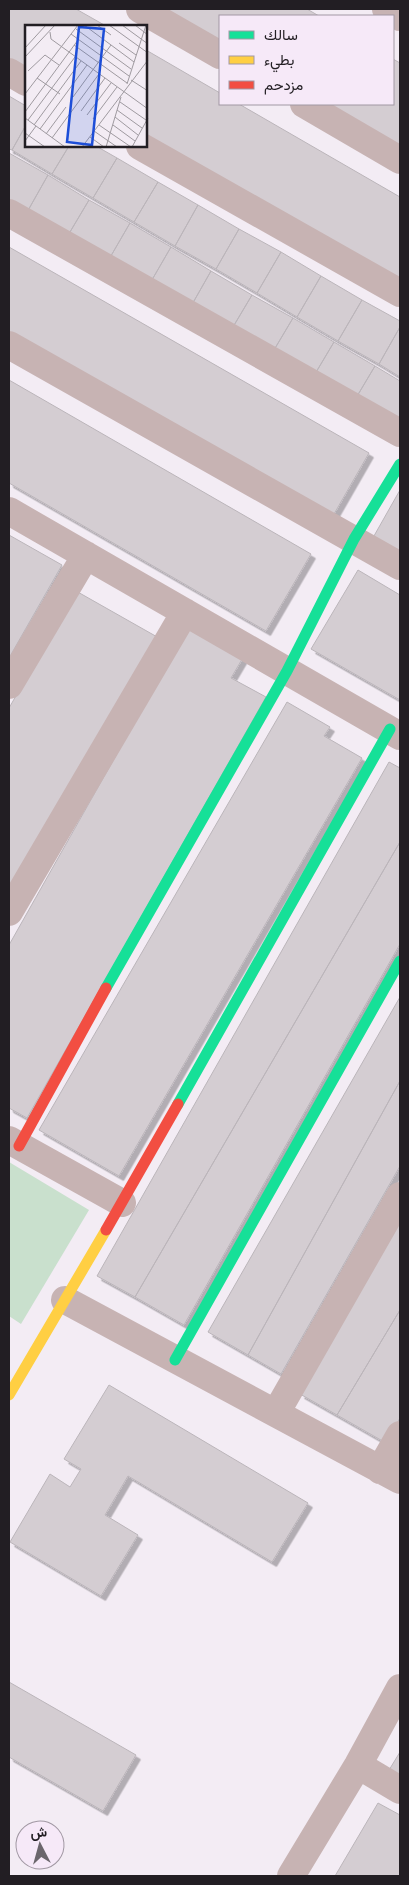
<svg xmlns="http://www.w3.org/2000/svg" width="409" height="1885" font-family="Arial,Vazirmatn,sans-serif">
  <defs>
    <filter id="shadow"><feDropShadow dx="4.5" dy="4.5" stdDeviation="0" flood-color="#0004"/></filter>
  </defs>
  <rect width="100%" height="100%" fill="#f3ecf4"/>
  <path fill="#c9e0cd" d="M9,1162L89,1210L21,1324L9,1316Z"/>
  <path fill="#d4cdd2" stroke="#bbb5ba" filter="url(#shadow)" d="M9,9H76L106,26H26V70L9,60Z
    M147,9H307L319,16H220V51Z
    M146,50L220,93V104H239L400,197V288L146,140Z
    M393,59L400,63V156L311,104H393Z
    M9,96L26,106V125L12,150L9,149Z
    M26,125V146H69L52,174L12,150Z
    M69,146H96L117,158L93,198L52,174Z
    M9,153L48,175L26,214L9,204Z
    M117,158L158,182L134,222L93,198Z
    M48,175L89,200L67,237L26,214Z
    M158,182L198,205L175,246L134,222Z
    M89,200L130,223L108,261L67,237Z
    M198,205L239,229L216,269L175,246Z
    M130,223L171,247L149,285L108,261Z
    M239,229L281,252L257,293L216,269Z
    M9,247L369,453L326,528L9,347Z
    M171,247L211,271L190,308L149,285Z
    M281,252L321,276L297,317L257,293Z
    M211,271L252,295L230,332L190,308Z
    M321,276L362,300L338,341L297,317Z
    M252,295L293,318L271,355L230,332Z
    M362,300L400,321V327L379,364L338,341Z
    M293,318L334,342L312,379L271,355Z
    M400,327V377L379,364Z
    M334,342L375,366L353,403L312,379Z
    M375,366L400,381V416L394,426L353,403Z
    M9,380L311,554L266,631L9,483Z
    M400,490V568L366,550Z
    M9,535L62,565L9,658Z
    M358,570L400,595V700L311,649Z
    M76,591L159,638L9,898V708Z
    M189,626L244,656L231,678L266,697L27,1118L9,1108V945Z
    M287,702L330,727L324,736L362,758L119,1176L39,1130Z
    M389,762L400,768V842L135,1297L97,1276Z
    M400,842V944L184,1325L135,1297Z
    M400,997V1081L248,1355L208,1332Z
    M400,1081V1166L281,1374L248,1355Z
    M400,1221V1310L337,1415L300,1394Z
    M400,1310V1418L386,1443L337,1415Z
    M109,1385L308,1503L272,1562L128,1476L105,1515L138,1535L101,1596L10,1542L50,1474L70,1487L81,1469L64,1459Z
    M9,1682L136,1755L103,1811L9,1757Z
    M400,1752V1784L386,1775Z
    M378,1803L400,1815V1876H335Z"/>
  <g fill="none" stroke-linecap="round" stroke-linejoin="round">
    <path stroke="#c7b3b3" stroke-width="28" d="M140,9L220,55
      M386,9L400,17
      M9,72L26,82
      M304,104L400,160
      M140,146L400,293
      M9,213L400,433
      M9,345L400,566
      M9,511L400,736
      M9,685L86,555
      M9,912L185,612
      M9,1140L122,1203
      M65,1300L400,1480
      M276,1413L400,1196
      M380,1470L400,1435
      M358,1765L400,1790
      M291,1876L358,1765L400,1688"/>
    <path stroke="#16e098" stroke-width="11" d="M106,988L287,671L354,539L400,464
      M178,1104L390,729
      M175,1360L400,961"/>
    <path stroke="#ffcf43" stroke-width="11" d="M9,1395L106,1230"/>
    <path stroke="#f24e42" stroke-width="11" d="M19,1146L106,988
      M106,1230L178,1104"/>
  </g>
  <g transform="translate(25 25)">
    <rect width="122" height="122" fill="#f3ecf4"/>
    <path fill="none" stroke="#9f9aa0" stroke-width="1" d="M59,0L109,37M72,0L86,10M84,0L123,28M97,0L123,19M110,0L123,10M51,4L106,44M25,7L26,14L123,84M46,9L104,51M94,18L111,30M49,20L102,58M0,23L21,0M0,32L30,0M3,46L20,30L34,40M12,53L35,69M106,55L123,66M102,59L121,0M0,69L53,0M48,72L86,20M95,77L121,95M92,85L117,103M56,86L80,53M0,87L53,15M62,90L86,58M90,92L113,110M0,93L40,122M68,94L92,62M3,95L50,32M9,100L56,36M74,100L106,122M88,100L110,116M15,104L62,40M69,106L92,122M0,108L20,122M21,109L41,82M65,112L79,122M27,113L74,49M0,116L11,101M57,122L123,35M81,122L96,72M107,122L123,93"/>
    <path fill="#1d4ed8" fill-opacity="0.15" stroke="#1d4ed8" stroke-width="2.5" d="M54,2L79,4L67,120L42,117Z"/>
    <rect width="122" height="122" fill="none" stroke="#221e23" stroke-width="2.5"/>
  </g>
  <rect width="409" height="1885" fill="none" stroke="#221e23" stroke-width="20"/>
  <rect x="219" y="15" width="175" height="90" fill="#f6e9f8" stroke="#a198a3"/>
  <rect x="229" y="31" width="25" height="8" fill="#16e098" stroke="#a198a3"/>
  <text x="264" y="40" font-size="15" fill="#221e23">سالك</text>
  <rect x="229" y="56" width="25" height="8" fill="#ffcf43" stroke="#a198a3"/>
  <text x="264" y="65" font-size="15" fill="#221e23">بطيء</text>
  <rect x="229" y="81" width="25" height="8" fill="#f24e42" stroke="#a198a3"/>
  <text x="264" y="90" font-size="15" fill="#221e23">مزدحم</text>
  <g transform="translate(40 1845) rotate(354)"><circle r="24" fill="#f6e9f8" stroke="#a198a3"/>
  <path d="M0-4L9 19L0 12L-9 19Z" fill="#6b666c"/>
  <text y="-8" font-size="14" font-weight="bold" text-anchor="middle" fill="#221e23">ش</text>
  </g>
</svg>
